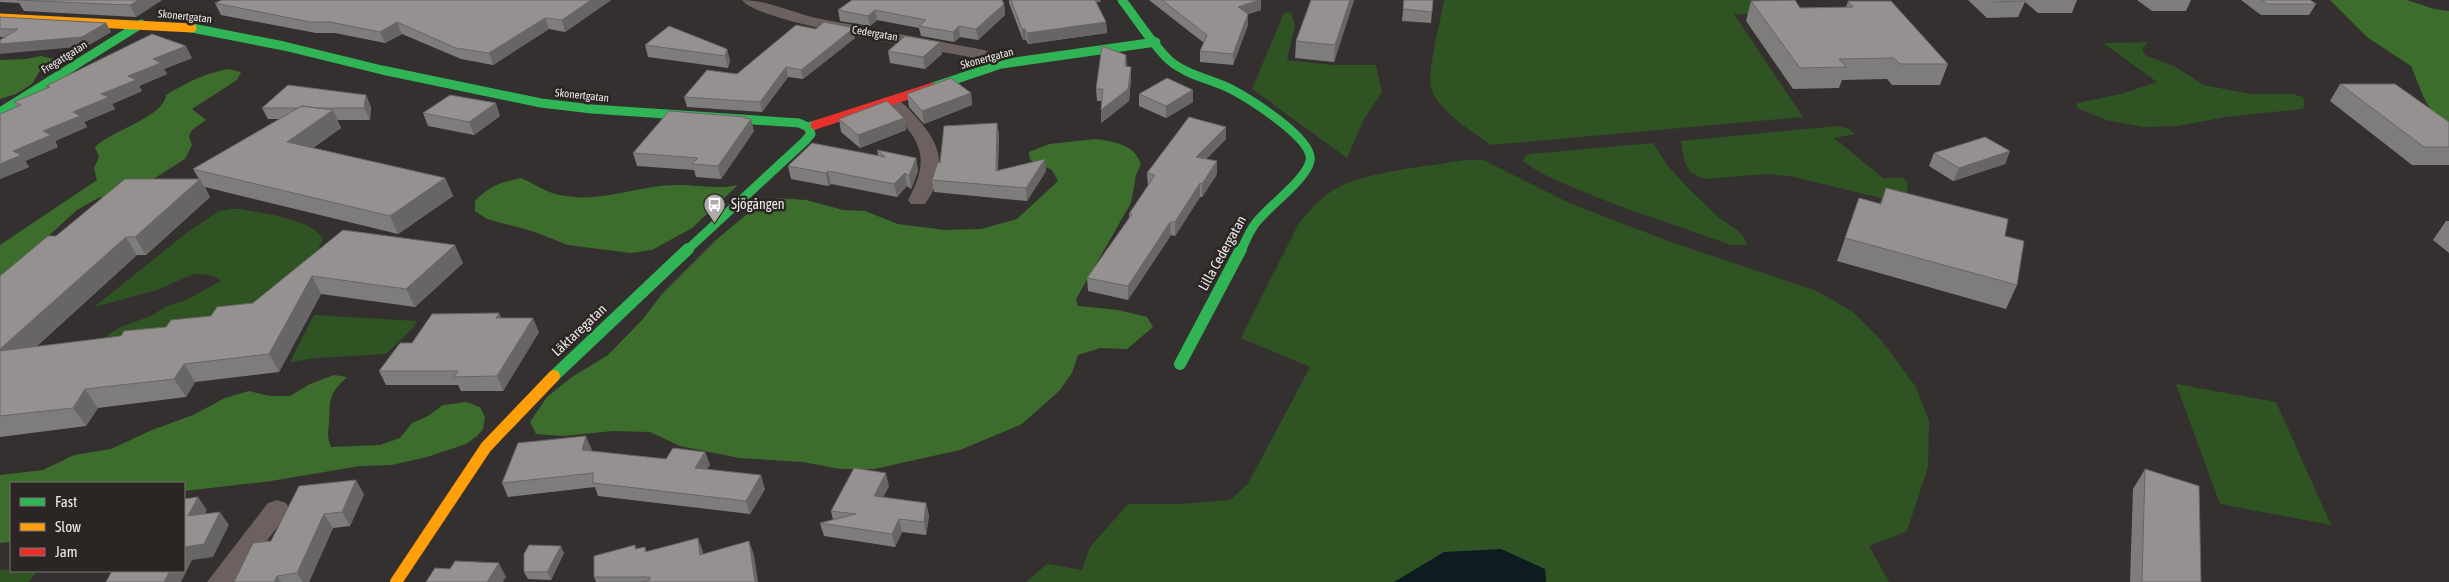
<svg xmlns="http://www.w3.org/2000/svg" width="2449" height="582" font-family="'Asap Condensed',sans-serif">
  <rect width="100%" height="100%" fill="#33302f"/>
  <path fill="#2f5323" d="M1444,0H1776V7L1766,14H1734L1803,117L1491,145C1473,132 1437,111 1431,87C1427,72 1441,19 1444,0Z
    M1291,12L1295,26L1287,60L1333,65H1376L1382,92L1364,119L1347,158L1252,89L1284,13Z
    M2148,42L2142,48L2145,55L2176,67L2203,85L2251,94H2293L2303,97L2305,104L2303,109L2225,117L2178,126L2143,127L2106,120L2077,108V103L2121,94L2157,82L2103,43Z
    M1838,126L1847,128L1856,134L1834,138L1883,178H1903L1908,183L1905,204L1790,176L1766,174L1704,179L1690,172L1684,160L1681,141Z
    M1653,143L1667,165L1687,187L1717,216L1742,234L1747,245H1731C1682,227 1632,212 1584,192C1563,183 1540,175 1523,161L1525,156L1531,154Z
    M1465,160H1483L1569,203L1671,242L1817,291L1853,312L1881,340L1916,387L1929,421L1928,467L1907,531L1869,546L1889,582H1546L1545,569L1405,577L1394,582H1026L1047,564L1082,570L1090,547L1128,504H1180L1230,500L1248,484L1310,367L1241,338L1299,223C1308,212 1318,201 1329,193C1359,171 1428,167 1465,160Z
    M231,209H240C261,213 315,219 323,240L318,249L270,306L99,342L118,328L153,315L166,306L184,301L221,281L211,275L194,274L157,290L94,307L189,231L219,211Z
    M314,315L417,321L413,328L386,354L316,358L290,362Z
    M2176,384L2276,402L2331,525L2220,504Z
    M0,570L38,571L28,582H0Z"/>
  <path fill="#3d6d2c" d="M2330,0H2407L2434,9L2449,11V126L2435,117L2424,98L2411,66L2367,37Z
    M41,56L53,59L39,72L32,84L16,94L0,99V60L26,59Z
    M229,69L241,72L237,80L192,109L206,120L192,130L189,136L192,145L185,159L144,185L116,195L98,198L77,210L0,280V245L97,180L94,168L99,157L95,147C111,131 165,116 166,95C186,83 205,73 229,69Z
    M1096,139C1115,142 1134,144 1141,164L1136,175L1131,203L1076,299L1078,306L1118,310L1147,317L1153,327L1127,349L1100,348L1078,355L1072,373L1059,391L1022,424L960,450L874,469H840L803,462L739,458L680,446L650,432L613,431L563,436L536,434L530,422L547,397L572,377L608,355L643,319L662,294L717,239L751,211L777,198L806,200L843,210L865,211L898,224L945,230L981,229L1017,219L1058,181L1052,170L1030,160L1029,152L1049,144Z
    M521,178C535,184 545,192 560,195C600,204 637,185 677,185C699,185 717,190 738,185L692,228L652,250L631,253L568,245L532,231L487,219L475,211V201C489,186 501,182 521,178Z
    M334,375L347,377C327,396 331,398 329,423C328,433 327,437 331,447L380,445L400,438L412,423L428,416L443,405L466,402L480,407L485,417L483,429L477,436L466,444L427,457L392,465L360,466L271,481L184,491V483H11V542L0,543V475L43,470L74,455L111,449L152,430L193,415L225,398L249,391L270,396H290L310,384Z"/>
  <path fill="#0e1b20" d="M1501,549L1545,569L1546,582H1394L1444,552Z"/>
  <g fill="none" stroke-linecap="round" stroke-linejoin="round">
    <path fill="#6d6060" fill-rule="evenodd" d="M742,0C767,0 791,12 816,18L984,50L1007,60L1009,64L1007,68H995L979,59C940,50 759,24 742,0Z
      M890,97C900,99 907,107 914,115C942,144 949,170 925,204H911L908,200C925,168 927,149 901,121C895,115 886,110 881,102L884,98Z
      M277,500L286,503L290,510L236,582H207L268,503Z"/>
    <path stroke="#30b455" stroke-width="9" d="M1122,0C1136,18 1153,45 1169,60C1186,75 1211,79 1231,89C1248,98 1315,139 1310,161C1306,180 1267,207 1255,224C1249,232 1245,242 1241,251
      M192,28L284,46L382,70L541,103L592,109L799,123L808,127L815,125
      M933,87L1001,64L1156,42
      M0,112L141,24
      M686,251L805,141L811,134L808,127"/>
    <path stroke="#30b455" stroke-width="12" d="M1180,364L1241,249
      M554,376L688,249"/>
    <path stroke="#ff9f0a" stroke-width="9" d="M0,18L192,28"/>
    <path stroke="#ff9f0a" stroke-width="12" d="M396,582L486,447L554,376"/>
    <path stroke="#e5322d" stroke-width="9" d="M815,125L933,87"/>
  </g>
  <path fill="#7f7d7c" d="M0,0H162L136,17L24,11L19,3L0,2Z
    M611,0L565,32L549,29L493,65L461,59L402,34L385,43L335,33H316L221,15L215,3Z
    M1009,0H1100L1101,2H1096L1106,22L1107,33L1028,44L1026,40H1023L1009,3Z
    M1149,0H1261V10L1248,14V25L1233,65L1200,62V51L1204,43Z
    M1354,0L1334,62L1295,58L1296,41Z
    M1404,0H1433L1431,23L1402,21Z
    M1968,0H2077L2072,13H2038L2025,2L2018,17L1987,18Z
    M2137,0H2191L2186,11H2152Z
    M2241,0H2310L2316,4L2309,15H2261Z
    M1751,1L1800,8L1846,7L1848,1L1948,64L1940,85H1892L1887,79L1842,80L1839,88L1793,89L1746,21Z
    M1004,4L1005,15L978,40L960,37L954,42L921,36L919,28L877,20L870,26L840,21L838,10Z
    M0,17L106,23L111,32L87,46L0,37Z
    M855,38L803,79L788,77L762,112L687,107L684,97L737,74Z
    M645,45L727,49L730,61L728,68L648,57Z
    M888,51L942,54L925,69L890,63Z
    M1126,55L1127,66L1131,78L1129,101L1101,123V110L1102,101H1097L1096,89Z
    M192,58L164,69L167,74L139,86L142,91L112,104L115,109L84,122L87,127L55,141L58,147L25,161L29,167L0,179V114L17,107L14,102L47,88L46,86Z
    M2340,84L2449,122V165H2412L2330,101Z
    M971,93L972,105L924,124L909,107L907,94Z
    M1139,94L1193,102L1166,118L1139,106Z
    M366,95L371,107L370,120H337L341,128L313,148L445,178L453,196L398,234L205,187L210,197L146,255H137L36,347L121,336L166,327L211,316L253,303L343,230L463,263L415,307L321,294L279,372L195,382L186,397L98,408L86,426L0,437V276L56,236L199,179L193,169L279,119H268L262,108Z
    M423,113L500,116L474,135L428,126Z
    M904,118L906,130L860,148L841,132L839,119Z
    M747,119L754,131L721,179L696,177L694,170L637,166L633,153Z
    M997,123L999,135L998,171H1046L1027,201L934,192L932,180L940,163Z
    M1226,127V139L1206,159L1217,174L1202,197H1200L1175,236L1171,235L1128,300L1088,291L1087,278L1129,218V214L1148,186L1147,173Z
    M877,150L916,158L918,171L911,189L907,186L897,197L831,184L828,186L791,179L788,166L878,155Z
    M2010,151L2005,164L1953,181L1929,166L1934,153Z
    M1886,188L2005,236L2017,285L2006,309L1837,261L1859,198L1880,204Z
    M2446,221H2449V253L2433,240Z
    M499,313L501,318L539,332L503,391H461L458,385H386L379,371L412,343Z
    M592,450L591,451L666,459L705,452L710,465L707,469L765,489L750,514L598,496L595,487L508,497L502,483Z
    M2145,469L2201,582H2130L2133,489Z
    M889,486L883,497L926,503L929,516L926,535L902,532L895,547L824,536L820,523L833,520L831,511Z
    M364,494L350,526L333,528L309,582H234L271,541Z
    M698,538L703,554L749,541L754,556L758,582H596L594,577L635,545L636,549L645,547L647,552Z
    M564,553L551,580L528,579L524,572Z"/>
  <path fill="#686665" d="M139,0H162L136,17L130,5Z
    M591,0H611L565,32L562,20Z
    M1091,0H1100L1101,2L1092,3Z
    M1259,0H1261V10L1248,14V25L1233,65V54L1238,7Z
    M1350,0H1354L1334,62L1335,45Z
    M1004,4L1005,15L978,40L976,29Z
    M875,10L877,20L870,26L868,16Z
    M545,18L549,29L493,65L489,53Z
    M397,22L402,34L385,43L380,32Z
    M1106,22L1107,33L1028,44L1027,33Z
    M106,23L111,32L87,46L0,54V44Z
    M959,26L960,37L954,42L953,32Z
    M854,28L855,38L803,79L801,70Z
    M1022,29H1025L1026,40H1023Z
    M940,42L942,54L925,69L923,57Z
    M186,46L192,58L164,69L167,74L139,86L142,91L112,104L115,109L84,122L87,127L55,141L58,147L25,161L29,167L0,179V164L13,151L153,59Z
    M727,49L730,61L728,68L725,56Z
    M786,67L788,77L762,112L760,102Z
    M1131,67V78L1129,101L1101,123V110Z
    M1193,90V102L1166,118V106Z
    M971,93L972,105L924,124L922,111Z
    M366,95L371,107L370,120L364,108Z
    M496,103L500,116L474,135L469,122Z
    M333,110L341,128L296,160L287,142Z
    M746,117L748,124L751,119L754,131L721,179L718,166Z
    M904,118L906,130L860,148L858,135Z
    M997,123L999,135L997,184L996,171Z
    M1226,127V139L1196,170V157Z
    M2010,151L2005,164L1953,181L1959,168Z
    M916,158L918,171L911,189L909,176Z
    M1045,159L1046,171L1027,201L1026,188Z
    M1217,161V174L1202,197V184Z
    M828,171L831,184L828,186L826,173Z
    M905,173L907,186L897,197L894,184Z
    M445,178L453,196L398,234L390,216Z
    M200,179L210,197L146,255L135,237Z
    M1200,183V197L1175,236V222Z
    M1170,222L1171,235L1128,300V286Z
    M126,237L137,255L10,370L0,356V349Z
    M455,245L463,263L415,307L406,289Z
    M312,276L321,294L279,372L269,354Z
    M499,313L505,327L496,318Z
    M533,318L539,332L503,391L497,376Z
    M184,364L195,382L186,397L174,379Z
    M85,389L98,408L86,426L73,408Z
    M586,436L592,450L587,463L582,450Z
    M705,452L710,465L699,481L695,468Z
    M886,473L889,486L877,509L874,496Z
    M761,475L765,489L750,514L746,501Z
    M356,480L364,494L350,526L342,512Z
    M198,497L207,510L197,529L188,516Z
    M926,503L929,516L926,535L924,522Z
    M220,512L229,525L213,557L192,560L181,582H164L170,571H184V547Z
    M324,514L333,528L309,582H303L297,573Z
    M899,519L902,532L895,547L892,534Z
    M698,538L703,552L705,569L700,555Z
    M749,541L754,556L758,582H755Z
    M561,546L564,553L551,580L547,572Z
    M499,563L506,577L503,582H487Z
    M277,576L281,582H274Z"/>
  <path fill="#949190" stroke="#686665" d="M17,0H139L130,5Z
    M222,0H591L562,20L545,18L489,53L456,48L397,22L380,32L330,22H310L215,3Z
    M852,0H1002L1004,4L976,29L959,26L953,32L919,26L926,20L875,10L868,16L838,10Z
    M1011,0H1095L1106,22L1027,33L1025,29H1022Z
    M1162,0H1259L1238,7L1248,14L1233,54L1200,51L1207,35Z
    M1311,0H1350L1335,45L1296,41Z
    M1404,0H1433L1432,12L1403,9Z
    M1795,0L1800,8L1853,7L1848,1H1891L1948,64H1900L1894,58L1839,59L1846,67L1800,68L1751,1Z
    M1991,0H2024L2025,1L1993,2Z
    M2262,0H2310L2316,4H2267Z
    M0,17L106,23L82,37L0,44V40L18,29H0Z
    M824,22L854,28L801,70L786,67L760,102L684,97L707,70L737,74L796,25L816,29Z
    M669,26L727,49L725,56L645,45Z
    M152,34L186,46L153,59L161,63L128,76L136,80L101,94L109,97L73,112L80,116L43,131L51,135L13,151L21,155L0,164V114L21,105L14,102L50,87L46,86Z
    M905,36L940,42L923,57L888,51Z
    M1102,46L1126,55L1125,66L1131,67L1128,89L1101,110L1103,89H1096Z
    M951,78L971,93L922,111L907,94Z
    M1167,78L1193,90L1166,106L1139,94Z
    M2340,84H2395L2449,122V147H2424Z
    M288,85L366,95L364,108H317L302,106L299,108H262Z
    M450,95L496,103L469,122L423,113Z
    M887,101L904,118L858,135L839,119Z
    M302,106L333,110L287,142L445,178L390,216L193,169Z
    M669,111L746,117L745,118L751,119L718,166L692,164L698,158L633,153Z
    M1189,117L1226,127L1196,157L1217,161L1202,184L1200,183L1175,222H1170L1128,286L1087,278L1132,214H1129L1155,175L1147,173Z
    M997,123L996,171L1045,159L1026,188L932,180L938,162L940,163L944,126Z
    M1985,137L2010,151L1959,168L1934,153Z
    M812,143L885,157L877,150L916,158L909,176L905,173L894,184L828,171L826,173L788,166Z
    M125,179H200L135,237H126L0,349V276L48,236H56Z
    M1886,188L2008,219L2005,236L2024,241L2017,285L1845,238L1859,198L1881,204Z
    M343,230L455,245L406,289L312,276L269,354L184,364L174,379L85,389L73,408L0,416V351L121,336L124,331L166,327L171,320L211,316L217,307L253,303Z
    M499,313L496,318H533L497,376L454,377L458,371H379L400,343H412L432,314Z
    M586,436L582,450L666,459L673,448L705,452L695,468L761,475L746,501L593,483V473L502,483L518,443Z
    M854,468L886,473L874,496L926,503L924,522L899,519L892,534L820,523L856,514L831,511Z
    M2145,469L2199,486L2201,582H2142Z
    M356,480L342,512L324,514L297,573L277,576L274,582H234L253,543L271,541L299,486Z
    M198,497L188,516L220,512L204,544L184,547V499Z
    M698,538L700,555L749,541L755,582H641L650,580V577H594V556L635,545V549L645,547V552Z
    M529,545L561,546L547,572H524V554Z
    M455,561L499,563L487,582H426L435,568L450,569Z
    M112,571H170L164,582H106Z"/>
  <defs>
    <symbol id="bus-pin" viewBox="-11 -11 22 30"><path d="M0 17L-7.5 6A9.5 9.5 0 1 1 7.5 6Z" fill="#adaaa9" stroke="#2b2624"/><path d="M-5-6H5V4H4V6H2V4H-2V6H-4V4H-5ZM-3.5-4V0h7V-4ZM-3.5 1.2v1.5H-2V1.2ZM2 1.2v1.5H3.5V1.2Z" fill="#fff"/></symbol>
  </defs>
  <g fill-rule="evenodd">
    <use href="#bus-pin" x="702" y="192" width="25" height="34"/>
  </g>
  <g text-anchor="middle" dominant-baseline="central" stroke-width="5" stroke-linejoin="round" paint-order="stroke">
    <g font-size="11" fill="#efebea" stroke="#2b2624">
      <text transform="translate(185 16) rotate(6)">Skonertgatan</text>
      <text transform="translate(875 33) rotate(10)">Cedergatan</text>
      <text transform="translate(64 57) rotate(-32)">Fregattgatan</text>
      <text transform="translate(987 58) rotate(-15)">Skonertgatan</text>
      <text transform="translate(582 95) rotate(6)">Skonertgatan</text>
    </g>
    <g font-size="14" fill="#efebea" stroke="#2b2624" text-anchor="start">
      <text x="731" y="204">Sjögången</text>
    </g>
    <g font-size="14" fill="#efebea" stroke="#2b2624">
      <text transform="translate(1222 253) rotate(-61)">Lilla Cedergatan</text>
      <text transform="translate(579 330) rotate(-43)">Läktaregatan</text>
    </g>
  </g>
  <rect x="10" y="482" width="175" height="90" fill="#2b2624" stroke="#797573"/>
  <rect x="20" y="498" width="25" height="8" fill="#30b455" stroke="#797573"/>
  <text x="55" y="507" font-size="15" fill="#efebea">Fast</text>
  <rect x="20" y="523" width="25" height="8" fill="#ff9f0a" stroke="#797573"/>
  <text x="55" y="532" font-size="15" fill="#efebea">Slow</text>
  <rect x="20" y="548" width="25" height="8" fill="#e5322d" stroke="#797573"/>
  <text x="55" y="557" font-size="15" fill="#efebea">Jam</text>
</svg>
